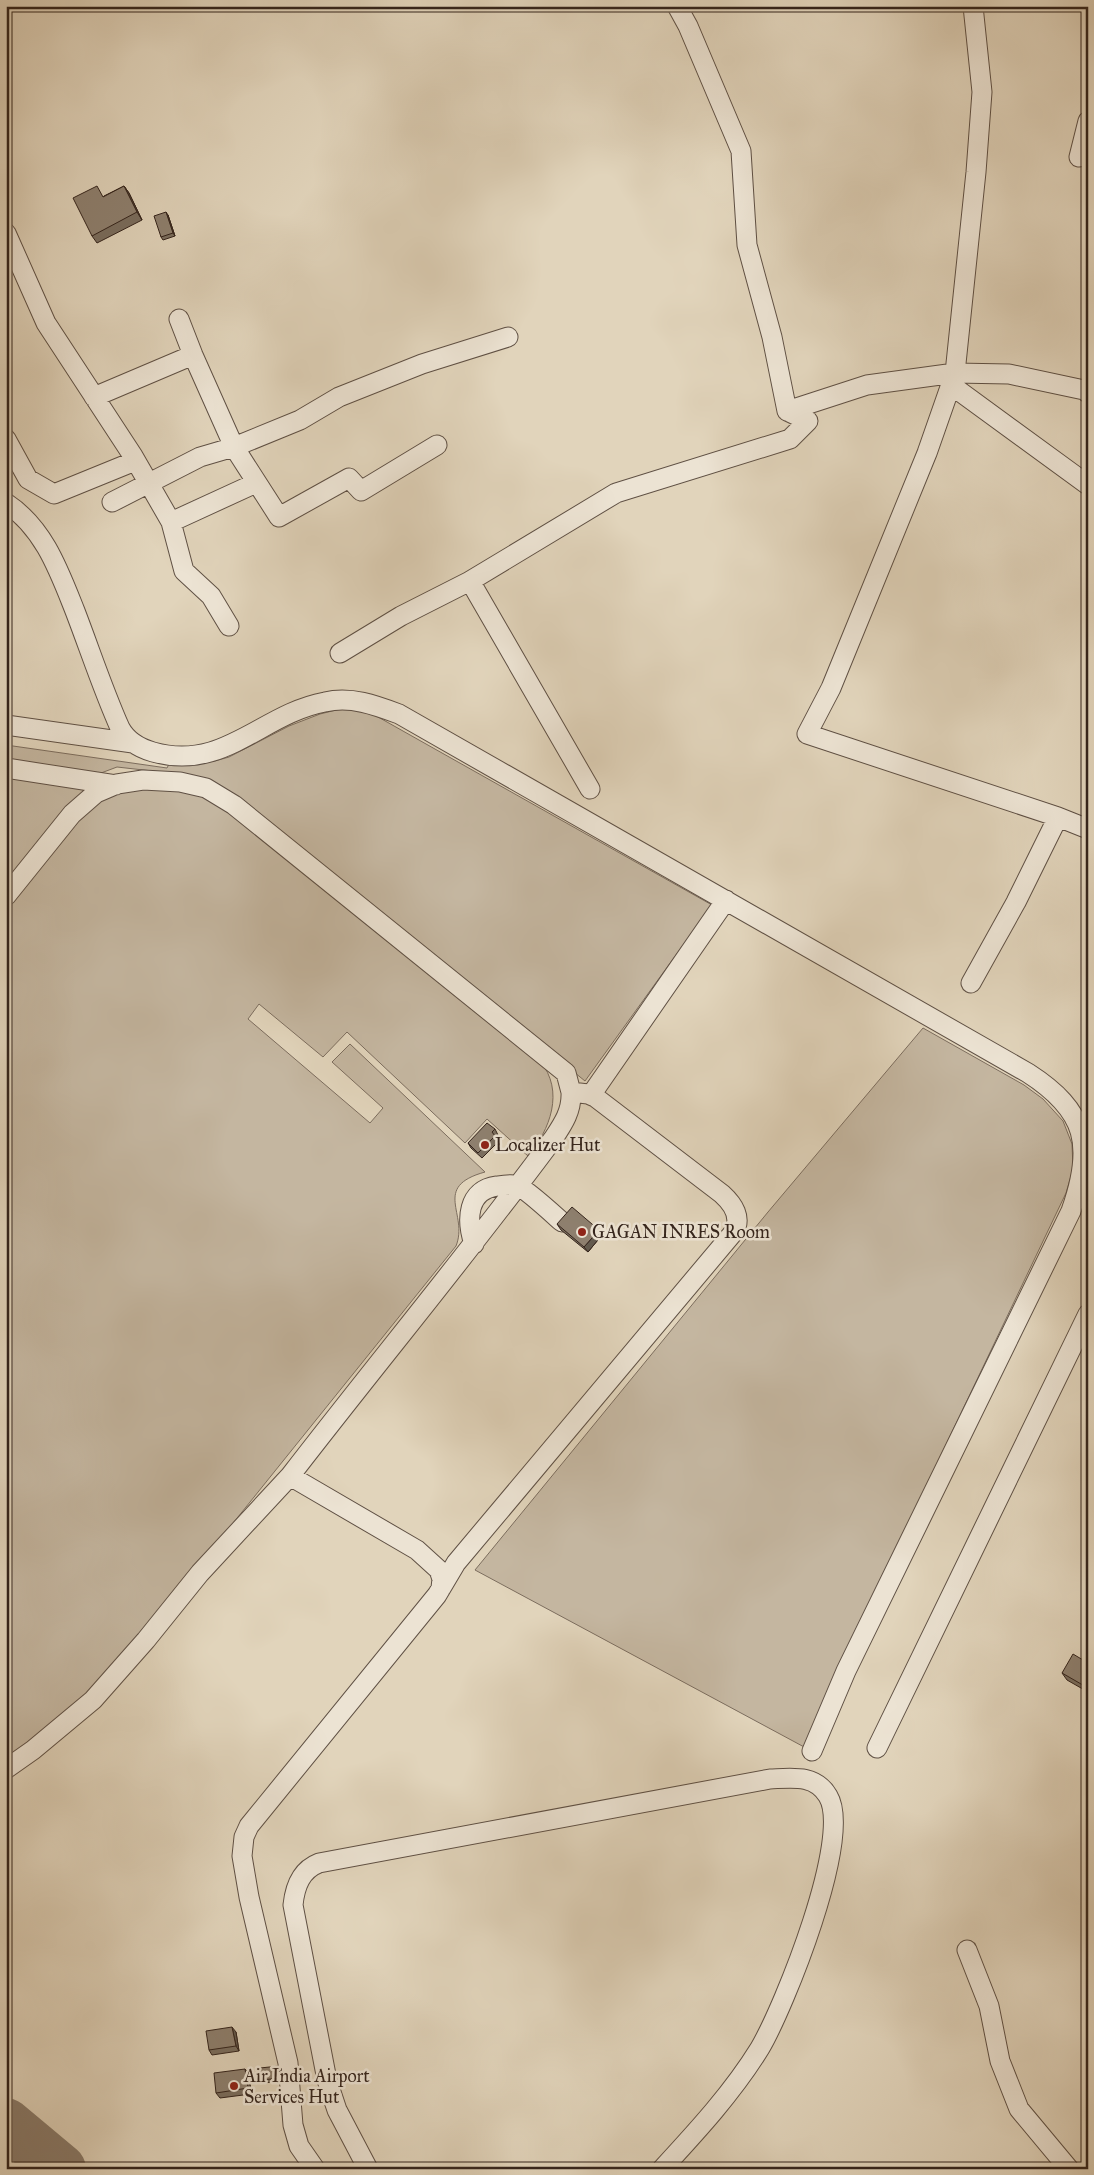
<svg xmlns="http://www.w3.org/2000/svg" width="1094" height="2175" font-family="'IM FELL Great Primer',serif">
  <rect width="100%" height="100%" fill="#e1d4bb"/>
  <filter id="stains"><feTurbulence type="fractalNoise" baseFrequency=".004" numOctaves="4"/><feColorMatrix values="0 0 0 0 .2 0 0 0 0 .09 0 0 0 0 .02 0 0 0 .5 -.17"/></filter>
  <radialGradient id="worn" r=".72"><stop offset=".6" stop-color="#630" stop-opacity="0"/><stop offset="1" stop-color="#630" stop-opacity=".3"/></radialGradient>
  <path fill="#c4b6a0" stroke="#7c6d5e" d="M340,709H354L371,713L712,905L585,1081L231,794L170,773L117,767L101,773L6,762V745L167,768L169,764L215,761L229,757L289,726L320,714Z
    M6,774L84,788L82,794L6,888Z
    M168,787L215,799L540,1061C565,1091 550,1130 528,1156L487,1119L465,1143L347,1032L323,1057L259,1004L248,1019L370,1123L383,1108L332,1062L350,1044L485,1172C431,1187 469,1214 456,1246L139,1640L86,1696L6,1760V907C35,871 78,800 125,789C138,786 154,788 168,787Z
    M923,1028L1024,1085L1043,1099L1063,1121L1072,1144L1073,1169L1066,1193L838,1671L806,1748L475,1570L768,1212Z"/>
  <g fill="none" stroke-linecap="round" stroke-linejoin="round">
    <path stroke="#8a7c6c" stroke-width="50" d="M6,2123L61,2169"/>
    <defs>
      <path id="minor" d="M677,6L688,26L741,151L747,245L772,337L787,411
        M973,6L982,92L976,172L955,373L927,453L831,688L807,734L1058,817L1088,829
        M1079,157L1088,121
        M6,233L46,323L133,456L171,522L184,571L211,596L229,626
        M179,319L193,355L234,447L279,517L349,478L361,491L437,445
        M951,385L1088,485
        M94,397L193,355
        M6,439L28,479L54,494L135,461
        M112,502L200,457L234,447L300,420L339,397L422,364L508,337
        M6,503C44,528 59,571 75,611C90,650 103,690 120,728C127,741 139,748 153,752C224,772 261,714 325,702C351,696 375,705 399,714L1028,1073C1087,1111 1094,1146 1071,1211L846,1671L812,1751
        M171,522L256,483
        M470,581L616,493L790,439L808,421L787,411L867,385L955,373L1009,374L1084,390L1088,393
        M340,653L401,616L470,581L590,789
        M6,725L133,743
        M6,768L116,785
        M6,896L72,814L96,793L117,784L143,780L180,782L206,788L234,805L566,1073L571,1092L588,1094L595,1097L722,1194C733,1204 743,1218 733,1233L456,1563L437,1595L249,1826L244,1837L242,1856L249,1897L288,2063L293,2125L299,2146L315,2169
        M971,983L1016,902L1058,817
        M591,1095L726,900
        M474,1244C466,1220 467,1190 497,1186C503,1185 510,1184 516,1185C525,1188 553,1214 562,1222
        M290,1476C377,1363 468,1254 553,1139C563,1124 572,1111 571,1092
        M877,1748L1088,1314
        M6,1769L33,1750L93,1700L146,1640L200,1573L290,1476L417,1550L439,1570L442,1579L441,1588
        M967,1950L989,2006L1000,2061L1019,2109L1069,2169
        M368,2169L337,2110L327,2080L293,1905C295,1886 301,1870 319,1863L770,1779C792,1778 815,1774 828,1796C853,1837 784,2007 760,2048C733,2092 697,2131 662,2169"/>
    </defs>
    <use href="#minor" stroke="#5f5044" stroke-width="21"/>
    <use href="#minor" stroke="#ece3d3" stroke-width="19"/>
  </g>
  <path fill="#7a6e5f" stroke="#34241c" d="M124,186L129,193L142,220L97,243L92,236L104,196Z
    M168,215L175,236L163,240L161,237Z
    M495,1129L498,1135L496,1137L499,1141L482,1158L471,1148L468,1143Z
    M557,1224L602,1235L588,1252L561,1230Z
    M1088,1663V1692L1067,1680L1062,1673Z
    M236,2032L239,2051L212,2055L209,2050Z
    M279,2066L281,2068L282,2081L263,2083L262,2080Z
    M245,2069L249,2074L251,2094L220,2098L216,2093Z"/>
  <path fill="#635a4e" stroke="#34241c" d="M124,186L129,193L142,220L137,212Z
    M166,212L168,215L175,236L173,233Z
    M599,1230L602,1235L588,1252L584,1247Z
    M232,2027L236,2032L239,2051L236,2046Z
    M279,2066L281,2068L282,2081L280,2078Z
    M245,2069L249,2074L251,2094L248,2088Z"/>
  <path fill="#8e806f" stroke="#34241c" d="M97,186L103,197L124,186L137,212L92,236L73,198Z
    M166,212L173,233L161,237L154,216Z
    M487,1123L495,1129L492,1132L495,1136L478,1153L468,1143Z
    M572,1207L599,1230L584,1247L557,1224Z
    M1073,1654L1088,1663V1688L1062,1673Z
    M232,2027L236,2046L209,2050L206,2031Z
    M279,2066L280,2078L262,2080L260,2068Z
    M245,2069L248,2088L216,2093L214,2073Z
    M715,2166L721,2169H710Z"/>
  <g fill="#8f2418" stroke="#ece3d3" stroke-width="2">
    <circle cx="485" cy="1145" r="5"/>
    <circle cx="582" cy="1232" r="5"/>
    <circle cx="234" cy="2086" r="5"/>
  </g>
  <g text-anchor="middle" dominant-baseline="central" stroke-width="5" stroke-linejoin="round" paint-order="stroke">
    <g font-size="18" fill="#34241c" stroke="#ece3d3" text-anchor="start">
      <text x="495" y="1145">Localizer Hut</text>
      <text x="592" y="1232">GAGAN INRES Room</text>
      <text x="244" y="2076">Air India Airport<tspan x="244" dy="21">Services Hut</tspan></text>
    </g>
  </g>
  <rect width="1094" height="2175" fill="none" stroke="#e1d4bb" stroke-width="25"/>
  <rect x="8" y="8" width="1079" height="2160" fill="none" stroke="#34241c" stroke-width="2.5"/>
  <rect x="12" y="12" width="1069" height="2150" fill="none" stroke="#34241c"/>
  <rect width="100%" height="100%" filter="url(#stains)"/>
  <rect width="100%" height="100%" fill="url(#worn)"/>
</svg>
